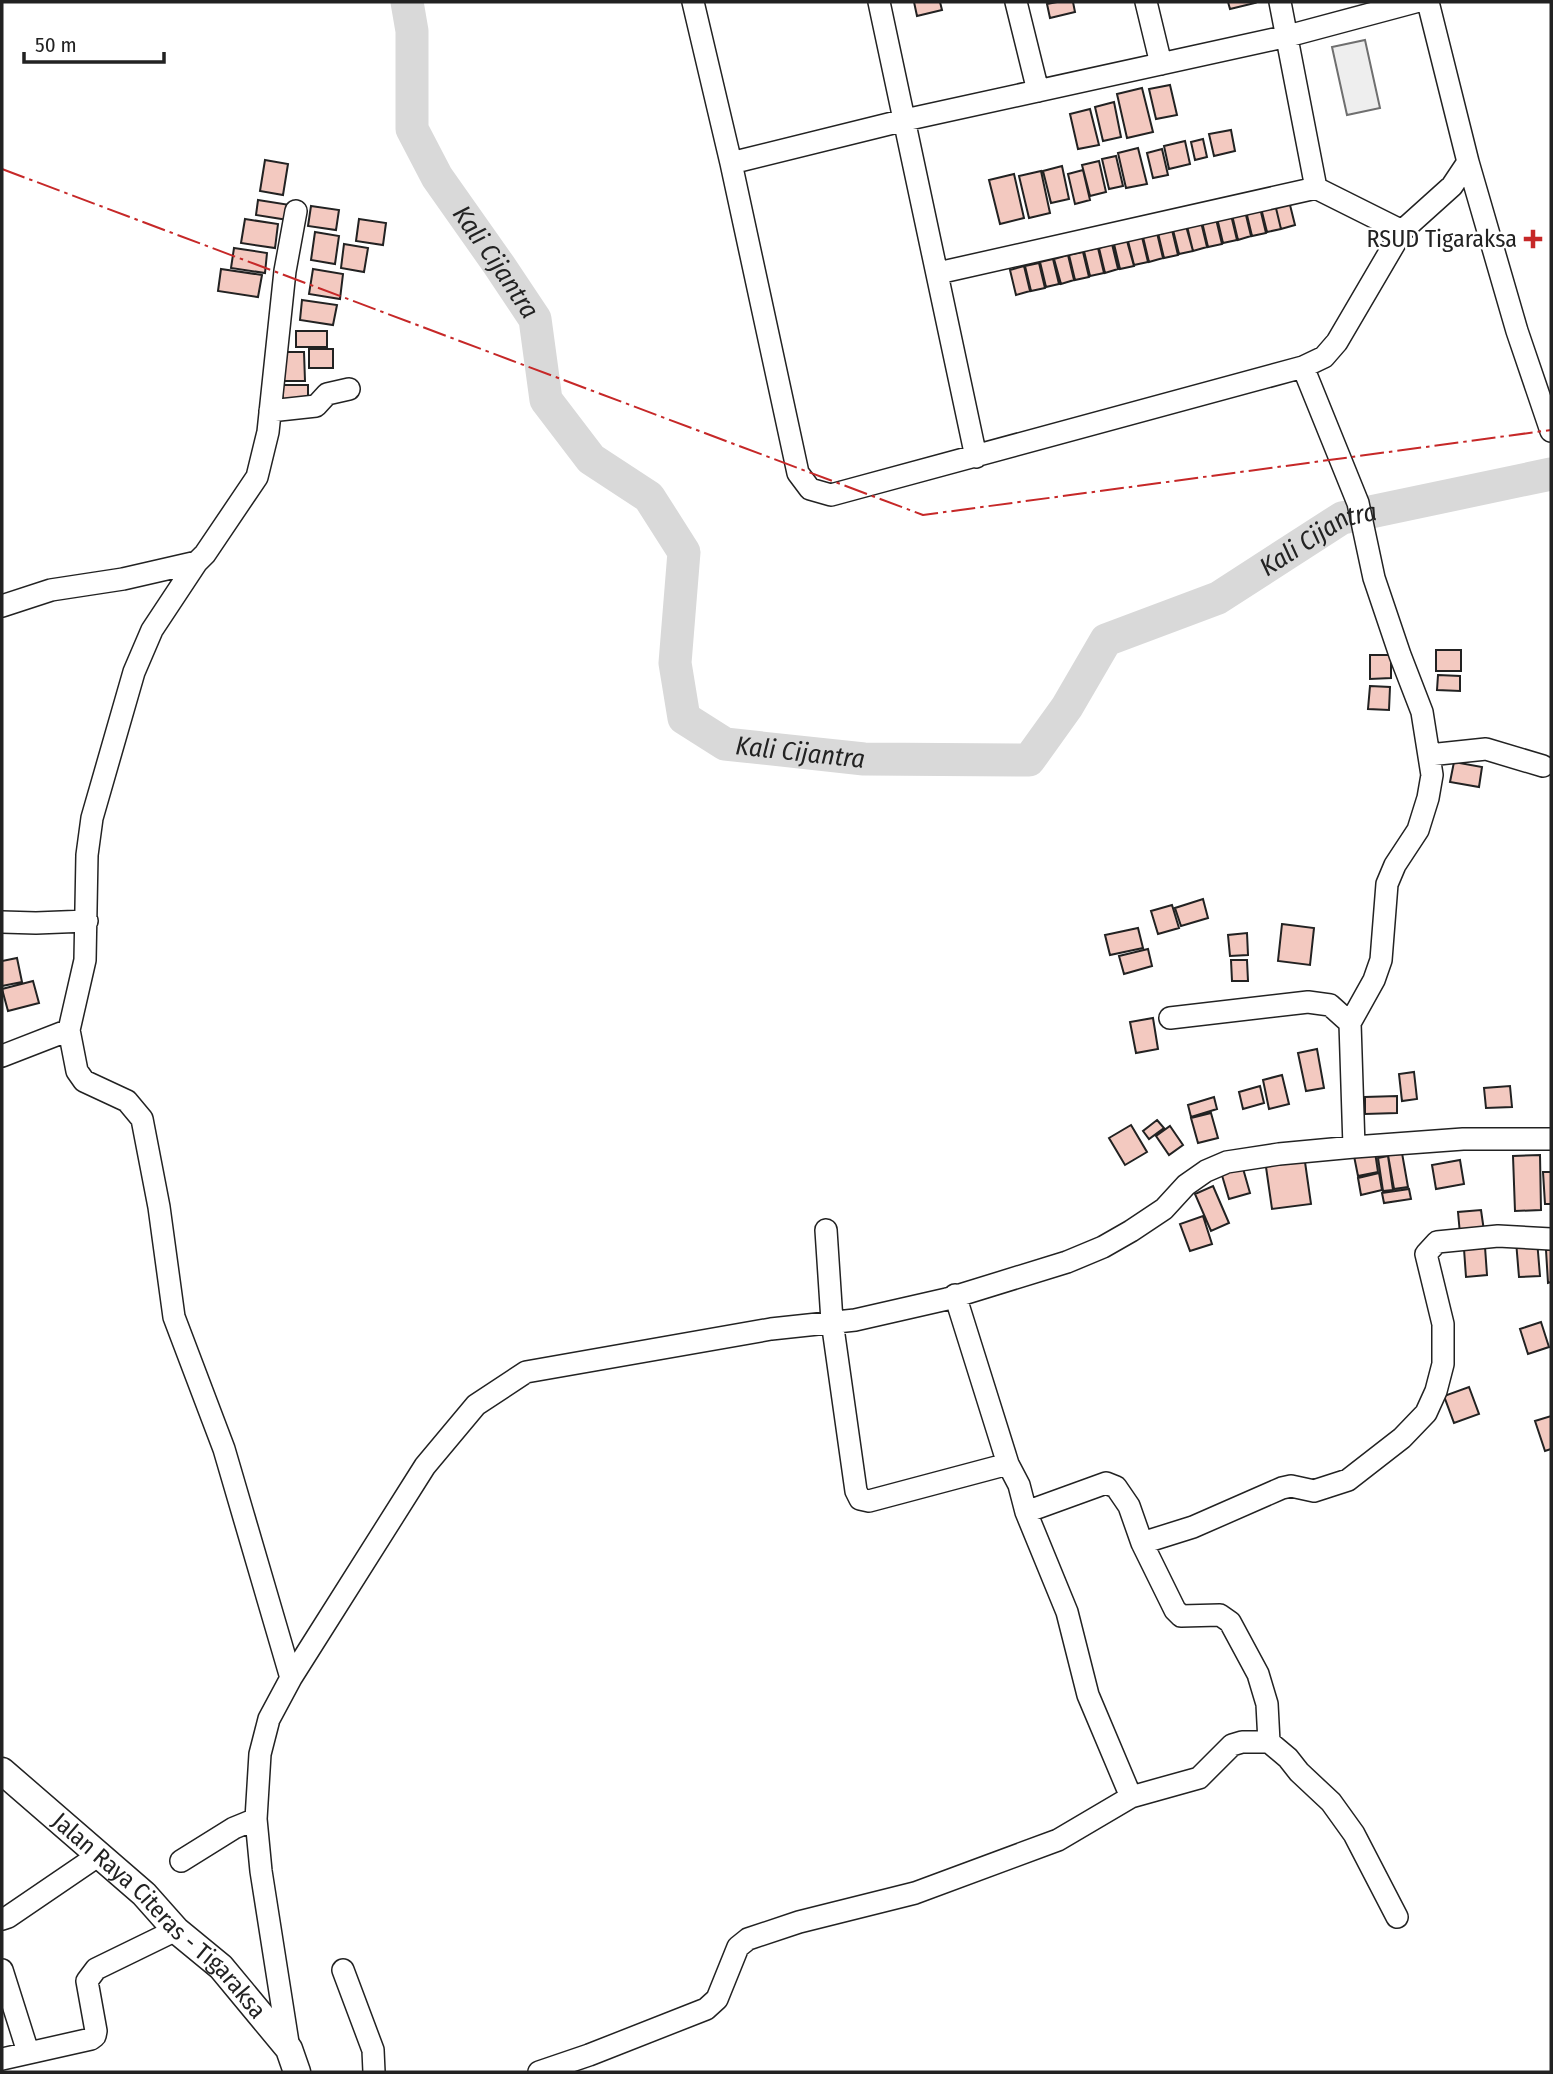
<svg xmlns="http://www.w3.org/2000/svg" width="1553" height="2074" font-family="'Fira Sans Condensed',sans-serif">
  <rect width="100%" height="100%" fill="#fff"/>
  <path fill="#eee" stroke="#6f6f6f" stroke-width="2" d="M1365,40L1380,108L1347,115L1332,47Z"/>
  <g fill="none" stroke-linecap="round" stroke-linejoin="round">
    <path stroke="#d9d9d9" stroke-width="33" id="s1" d="M407,2L412,31V129L437,177L499,265L535,319L546,400L591,459L649,497L684,552L675,663L684,718L725,744L864,759L1029,760L1067,707L1106,640L1218,598L1342,518L1551,474"/>
  </g>
  <path fill="#f3c9c0" stroke="#222" stroke-width="2" d="M914,2H940L942,10L917,16Z
    M1057,2H1073L1075,12L1050,18L1047,4Z
    M1228,2H1254L1255,3L1230,9Z
    M1170,85L1177,115L1156,119L1149,89Z
    M1142,88L1153,132L1127,138L1117,94Z
    M1114,102L1121,137L1103,141L1095,107Z
    M1090,109L1099,145L1078,149L1070,114Z
    M1231,130L1235,151L1214,156L1209,134Z
    M1203,139L1207,157L1195,160L1191,142Z
    M1185,141L1190,164L1169,169L1164,146Z
    M1138,148L1147,184L1126,188L1118,153Z
    M1162,149L1168,175L1153,178L1147,153Z
    M1116,156L1123,186L1109,189L1102,159Z
    M265,160L288,164L283,195L260,191Z
    M1099,161L1106,192L1090,196L1082,165Z
    M1062,166L1069,199L1051,203L1043,171Z
    M1083,170L1090,200L1075,204L1068,174Z
    M1041,171L1050,213L1029,218L1019,176Z
    M1014,174L1024,218L1000,224L989,180Z
    M258,200L290,205L288,220L256,215Z
    M1289,201L1295,225L1281,229L1275,204Z
    M1275,204L1281,229L1267,232L1261,208Z
    M311,206L339,210L336,230L308,226Z
    M1260,208L1266,233L1252,236L1246,211Z
    M1245,211L1251,236L1238,240L1232,215Z
    M1231,215L1237,240L1223,243L1217,218Z
    M245,219L278,224L275,248L241,243Z
    M359,219L386,223L383,245L356,241Z
    M1216,219L1222,244L1208,247L1202,222Z
    M1201,222L1207,247L1193,251L1187,226Z
    M1186,226L1193,251L1179,254L1173,230Z
    M1172,230L1178,255L1164,258L1158,233Z
    M315,232L339,236L335,264L311,260Z
    M1157,233L1163,258L1149,262L1143,237Z
    M1142,237L1148,262L1134,265L1128,241Z
    M1127,241L1134,266L1120,269L1114,244Z
    M344,244L368,248L364,272L341,268Z
    M1112,244L1118,269L1105,273L1099,248Z
    M234,248L267,253L265,273L231,268Z
    M1098,248L1104,273L1090,276L1084,251Z
    M1083,252L1089,277L1075,280L1069,255Z
    M1068,255L1074,280L1061,284L1054,259Z
    M1053,259L1059,284L1046,287L1040,262Z
    M1039,263L1045,288L1031,291L1025,266Z
    M1024,266L1030,291L1016,295L1010,270Z
    M221,269L262,275L258,297L218,291Z
    M313,269L343,274L340,299L309,294Z
    M302,300L337,305L333,325L300,320Z
    M296,331H327V347H296Z
    M309,349H333V368H309Z
    M283,352H304L305,381H284Z
    M282,385H308V404L283,405Z
    M1436,650H1461V671H1436Z
    M1370,655H1391V678L1370,679Z
    M1438,675L1460,676V691L1437,690Z
    M1370,686L1390,687L1389,710L1368,709Z
    M1454,762L1482,767L1479,787L1450,782Z
    M1203,899L1208,918L1181,926L1175,908Z
    M1172,905L1179,928L1158,934L1151,911Z
    M1282,924L1314,928L1310,965L1278,961Z
    M1138,928L1143,948L1110,955L1105,935Z
    M1247,933L1248,955L1230,956L1228,935Z
    M1148,949L1152,966L1124,974L1119,956Z
    M17,958L22,982L2,986V961Z
    M1231,960H1247L1248,981H1232Z
    M33,981L39,1003L8,1011L2,989Z
    M1153,1018L1158,1049L1136,1053L1130,1022Z
    M1317,1049L1324,1088L1306,1091L1298,1053Z
    M1414,1072L1417,1099L1402,1101L1399,1074Z
    M1282,1075L1289,1104L1269,1109L1263,1080Z
    M1260,1086L1264,1103L1243,1109L1239,1092Z
    M1510,1086L1512,1107L1486,1108L1484,1088Z
    M1397,1096V1113L1365,1114V1097Z
    M1214,1097L1217,1109L1191,1117L1188,1105Z
    M1211,1113L1218,1138L1198,1143L1191,1118Z
    M1157,1120L1164,1128L1149,1139L1143,1131Z
    M1131,1125L1147,1152L1125,1165L1109,1138Z
    M1170,1126L1183,1145L1169,1155L1156,1136Z
    M1375,1152L1378,1172L1358,1176L1354,1156Z
    M1402,1153L1408,1187L1394,1189L1388,1155Z
    M1304,1155L1311,1204L1272,1209L1265,1160Z
    M1540,1155L1541,1210L1515,1211L1513,1156Z
    M1388,1156L1393,1190L1383,1191L1378,1158Z
    M1460,1160L1464,1184L1436,1189L1432,1165Z
    M1242,1165L1250,1193L1229,1199L1221,1172Z
    M1543,1172H1551V1204H1545Z
    M1379,1173L1382,1190L1361,1195L1358,1178Z
    M1213,1186L1229,1223L1211,1231L1195,1194Z
    M1409,1189L1411,1199L1384,1203L1382,1193Z
    M1481,1210L1484,1231L1460,1234L1458,1212Z
    M1203,1216L1212,1244L1190,1251L1180,1224Z
    M1537,1240L1540,1276L1519,1277L1516,1241Z
    M1485,1247L1487,1275L1466,1277L1464,1249Z
    M1546,1250H1551V1282L1548,1283Z
    M1541,1322L1549,1347L1528,1354L1520,1329Z
    M1469,1387L1479,1414L1454,1423L1444,1396Z
    M1551,1416V1449L1545,1451L1535,1421Z"/>
  <g fill="none" stroke-linecap="round" stroke-linejoin="round">
    <defs>
      <path id="minor" d="M693,2L731,163L798,473L810,489L831,495L1303,367L1324,357L1337,342L1402,231L1452,186L1468,162L1428,2
        M879,2L976,457
        M1016,2L1038,91
        M1146,2L1161,64
        M1280,2L1316,188
        M1468,162L1517,331L1551,431
        M731,163L905,120L1288,36L1415,2
        M938,273L1316,188L1402,231
        M1303,367L1358,503L1374,578L1400,655L1422,712L1432,775L1428,798L1418,830L1395,865L1387,884L1381,960L1374,980L1350,1023L1354,1147
        M270,411L316,406L327,394L349,389
        M2,606L51,590L123,579L197,562
        M1429,755L1486,749L1543,766
        M2,922L36,923L87,921
        M1170,1018L1308,1002L1330,1005L1350,1023
        M69,1030L77,1071L84,1081L127,1101L142,1119L159,1207L174,1317L224,1449L291,1678
        M2,1056L69,1030L85,960L87,855L92,818L134,672L152,630L197,562L205,554L257,477L268,432L285,271L296,211
        M826,1230L832,1321L856,1491L860,1499L869,1501L1008,1464L1019,1485L1026,1512L1067,1612L1088,1695L1131,1797
        M955,1295L1008,1464
        M1026,1512L1106,1483L1116,1487L1129,1506L1142,1543L1175,1610L1181,1616L1220,1615L1230,1622L1258,1674L1267,1704L1269,1742L1288,1758L1299,1772L1331,1802L1354,1834L1397,1917
        M1142,1543L1193,1527L1282,1488L1291,1486L1314,1491L1348,1480L1402,1438L1426,1413L1436,1391L1443,1364V1324L1426,1254L1437,1242L1498,1236L1551,1239
        M181,1861L234,1828L256,1819
        M2,1919L8,1917L99,1855
        M2,1970L28,2052
        M343,1970L373,2050L374,2072
        M289,2049L261,1871L256,1819L260,1754L269,1719L291,1678L425,1466L476,1405L526,1372L771,1329L855,1320L947,1299L1067,1262L1103,1247L1131,1231L1164,1209L1186,1185L1206,1171L1227,1162L1279,1154L1354,1147L1463,1139H1551
        M2,2059L91,2039L95,2036L96,2031L87,1981L96,1969L176,1930
        M539,2072L589,2055L706,2009L717,1999L738,1947L748,1939L799,1922L915,1893L1058,1840L1131,1797L1199,1778L1232,1745L1242,1742H1269"/>
      <g id="major">
        <path id="s2" d="M2,1771L144,1894L176,1930L221,1967L289,2049L297,2072"/>
      </g>
    </defs>
    <use href="#minor" stroke="#222" stroke-width="24"/>
    <use href="#major" stroke="#222" stroke-width="29"/>
    <use href="#minor" stroke="#fff" stroke-width="21"/>
    <use href="#major" stroke="#fff" stroke-width="26"/>
    <path stroke="#c62828" stroke-width="2" stroke-dasharray="24 5 3.5 5" stroke-linecap="butt" d="M2,169L923,515L1551,430"/>
  </g>
  <path fill="#c62828" stroke="#fff" stroke-width="2.5" d="M1529.5 228.5h7v7h7v7h-7v7h-7v-7h-7v-7h7z"/>
  <g text-anchor="middle" dominant-baseline="central" stroke-width="5" stroke-linejoin="round" paint-order="stroke">
    <g font-size="24" fill="#222" stroke="#fff" text-anchor="end">
      <text x="1517" y="239">RSUD Tigaraksa</text>
    </g>
    <g font-size="24" fill="#222" stroke="#fff">
      <text stroke="none"><textPath href="#s2" startOffset="214">Jalan Raya Citeras - Tigaraksa</textPath></text>
    </g>
    <g font-size="26" font-style="italic" fill="#222" stroke="#fff">
      <text stroke="none"><textPath href="#s1" startOffset="285">Kali Cijantra</textPath></text>
      <text stroke="none"><textPath href="#s1" startOffset="1545">Kali Cijantra</textPath></text>
      <text stroke="none"><textPath href="#s1" startOffset="936">Kali Cijantra</textPath></text>
    </g>
  </g>
  <rect width="1553" height="2074" fill="none" stroke="#222222" stroke-width="7"/>
  <path d="M24 52v10h140v-10" fill="none" stroke="#222222" stroke-width="3.5"/>
  <text x="35" y="52" font-size="21" fill="#222222" stroke="#ffffff" stroke-width="5" paint-order="stroke">50 m</text>
</svg>
